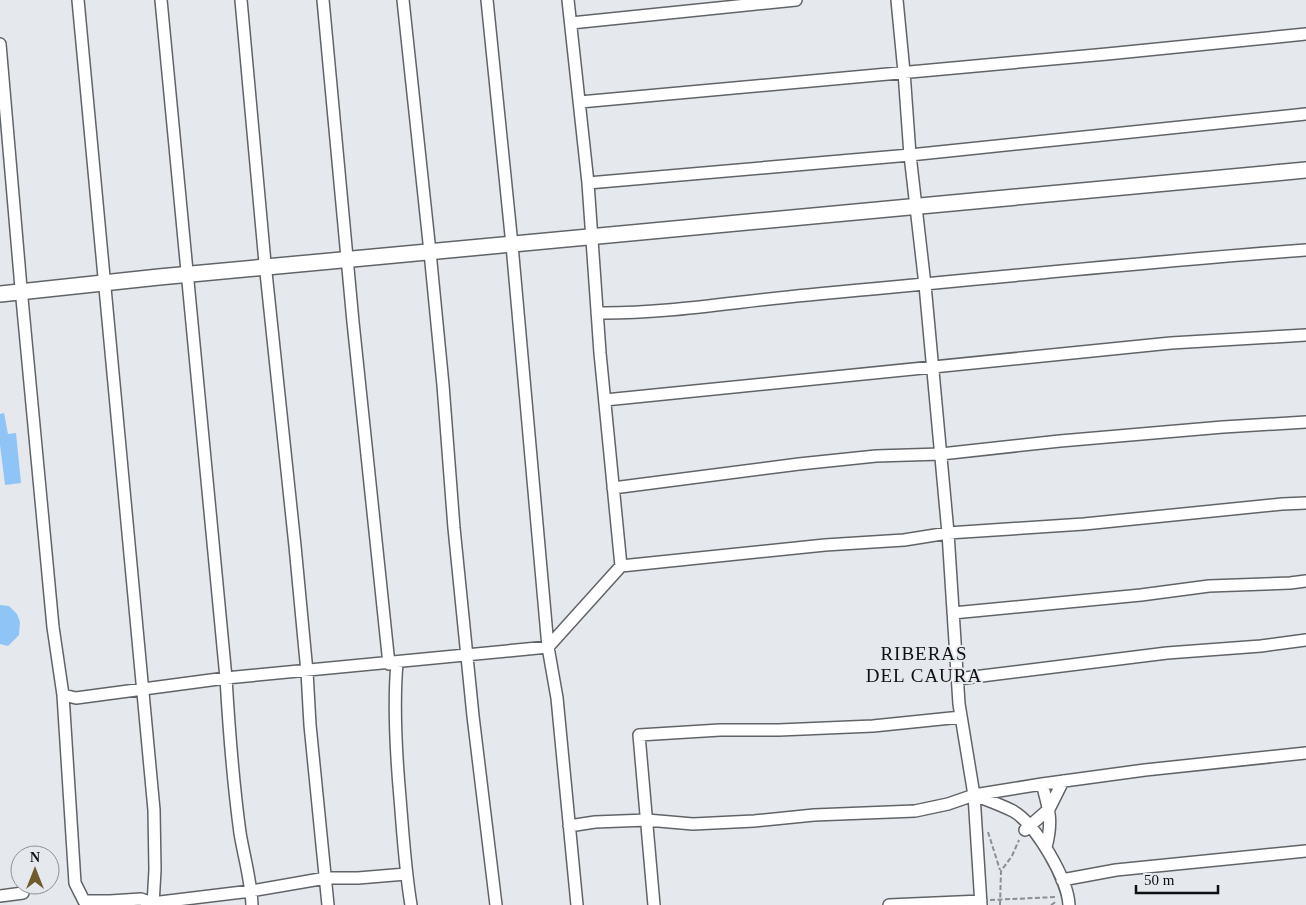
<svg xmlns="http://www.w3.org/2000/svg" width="1306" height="905" font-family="'Times New Roman',serif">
  <rect width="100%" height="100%" fill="#e5e9ee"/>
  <path fill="#8fc4f7" d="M4,413L8,434L16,433L21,483L5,485L0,445V414Z
    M0,605L9,606L17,614L20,622L19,635L8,646L0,644Z"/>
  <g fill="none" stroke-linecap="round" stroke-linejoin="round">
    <defs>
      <path id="street" d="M78,0L154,810L155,870L153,905
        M161,0L226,678C229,730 233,781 240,833C244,857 251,880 252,905
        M241,0L265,263L295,546L307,672L310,725L328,905
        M323,0L353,322L389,664
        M403,0L430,252L443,385L454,528L473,716L496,905
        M487,0L512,245L548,647L557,698L577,905
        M897,0L904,72L910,155L925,285L948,533L959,704L974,795C987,800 1001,805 1013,811C1036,824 1068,880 1069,905
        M571,23L796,0
        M0,44L21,288L53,627L63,695L76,698L226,678L548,647L621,566L600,353L588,183L568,0
        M580,102L1107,54L1306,34
        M588,183L910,155L1306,114
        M597,313C668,314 738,301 808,295C974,280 1140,262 1306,250
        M605,400L1171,343L1306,335
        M613,488L799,464L876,456L941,454L1060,441L1223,427L1306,422
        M621,566L825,545L904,540L948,533L1084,524L1282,504L1306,503
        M953,613L1141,595L1209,586L1290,583L1306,581
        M397,663C393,707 396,753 400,798C403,834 405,869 411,905
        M957,679L1167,653L1261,646L1306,640
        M63,695L75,883L84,901H110L141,899L152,903L251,891L326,878H358L406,874
        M1042,784C1049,809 1053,821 1046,847
        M974,795L981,905
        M569,826L595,822L647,820L693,824L754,821L814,815L915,811L948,804L974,795L1042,784L1145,770L1306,753
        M1025,830L1049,809L1063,781
        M1062,880L1116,870L1306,851
        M0,896L23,893
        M654,905L639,735L720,730H779L873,726L961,717
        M889,905L981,901"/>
      <path id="secondary" d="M0,294L159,277L1306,170"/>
    </defs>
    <use href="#street" stroke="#616467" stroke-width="14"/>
    <use href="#secondary" stroke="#616467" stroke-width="18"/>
    <path stroke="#8b8e92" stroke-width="2" stroke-dasharray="5 2.5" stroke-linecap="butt" d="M988,832L1000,870
      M990,900L1056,897
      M1000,905L1001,871L1012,856L1019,840
      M1051,905L1057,901"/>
    <use href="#street" stroke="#fff" stroke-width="11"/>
    <use href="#secondary" stroke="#fff" stroke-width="15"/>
  </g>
  <g text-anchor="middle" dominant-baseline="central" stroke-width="4" stroke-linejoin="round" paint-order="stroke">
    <g font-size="19" letter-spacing="1" fill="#0f1012" stroke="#e5e9ee">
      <text x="924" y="653">RIBERAS<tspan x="924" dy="22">DEL CAURA</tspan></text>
    </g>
  </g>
  <g transform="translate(35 870)"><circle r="24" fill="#e5e9ee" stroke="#8f9296"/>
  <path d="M0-4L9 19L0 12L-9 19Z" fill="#705c2b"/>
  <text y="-8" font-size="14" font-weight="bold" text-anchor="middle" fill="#0f1012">N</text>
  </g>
  <path d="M1136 885v8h82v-8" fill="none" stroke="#0f1012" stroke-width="2.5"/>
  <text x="1144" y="885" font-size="15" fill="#0f1012" stroke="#e5e9ee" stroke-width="4" paint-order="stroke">50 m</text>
</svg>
